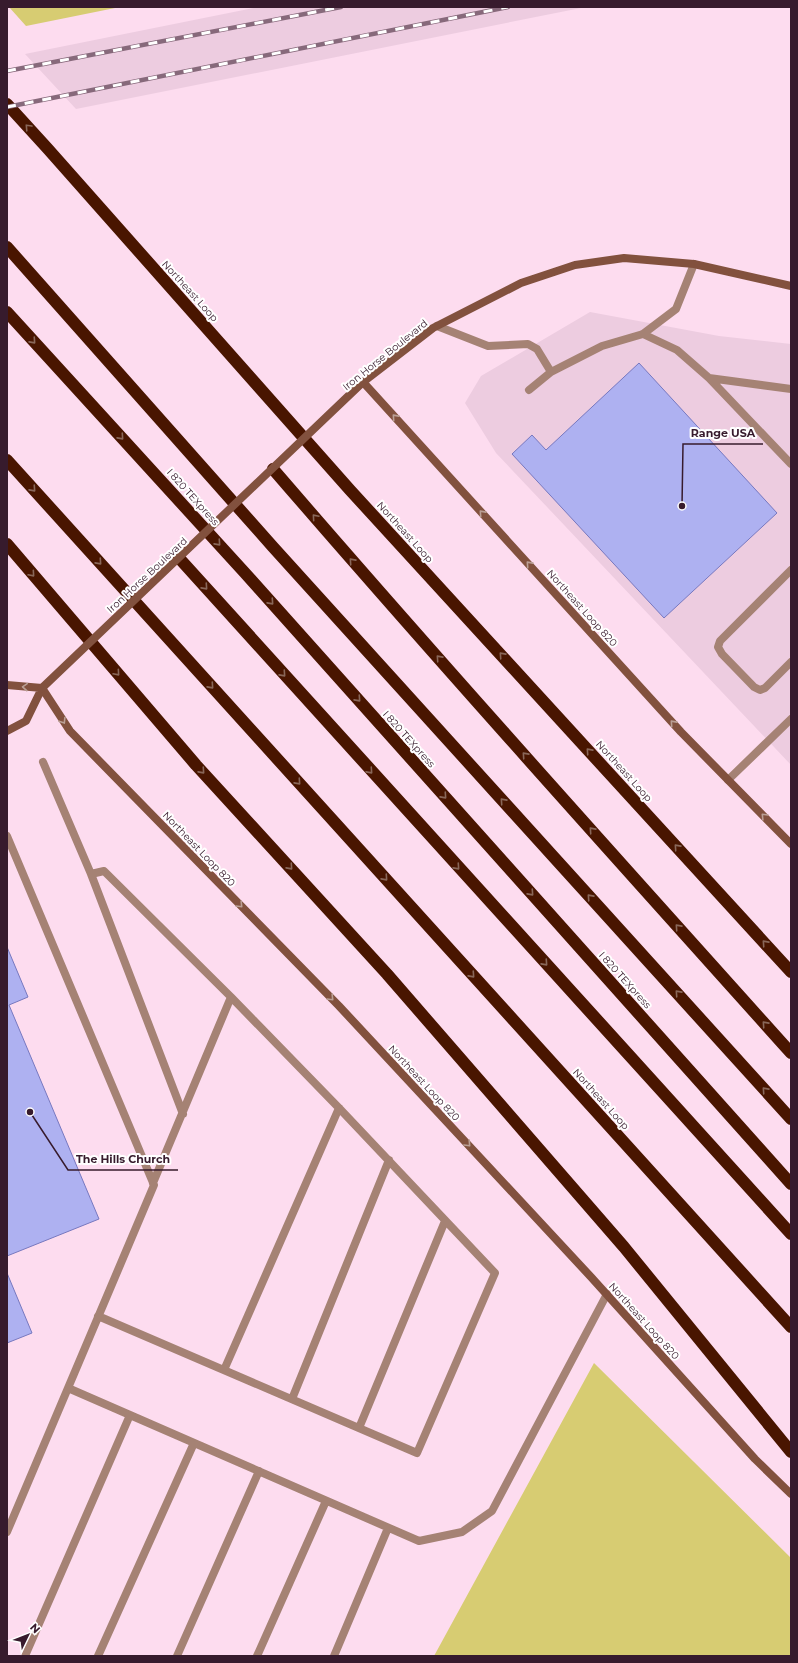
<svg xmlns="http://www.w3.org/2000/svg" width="798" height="1663" font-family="Montserrat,sans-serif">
  <rect width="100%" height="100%" fill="#fddcef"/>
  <path fill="#edcce0" d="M258,7H586L76,109L25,54Z
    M590,312L719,336L791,344V765L496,453L465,403L481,376Z"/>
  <path fill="#d7cc72" d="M9,7H120L26,26Z
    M594,1363L791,1558V1656H434Z"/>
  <path fill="#aeb1f1" stroke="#7778bf" d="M639,363L777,513L664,618L512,454L532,435L546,450Z
    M7,947L28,997L9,1005L99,1219L7,1256Z
    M7,1273L32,1333L7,1343Z"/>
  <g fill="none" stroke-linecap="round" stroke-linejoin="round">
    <path stroke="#a58274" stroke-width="8" d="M437,326L488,346L528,344L537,349L551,372L602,346L643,334L676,309L694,264
      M643,334L677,350L709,378L791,389
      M709,378L791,464
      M529,390L551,372
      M791,570L720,641L718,647L722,654L754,687L760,690L765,688L791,662
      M43,762L91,874L183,1114
      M728,780L791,719
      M7,836L154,1185L7,1532
      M91,874L104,871L231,997
      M98,1316L417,1453L495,1273L339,1108L231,997L153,1183
      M224,1370L339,1108
      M68,1388L130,1415
      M292,1399L389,1160
      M359,1428L445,1221
      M25,1656L130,1415L419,1541L462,1532L492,1511L607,1294
      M98,1656L194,1443
      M177,1656L259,1471
      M257,1656L326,1501
      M334,1656L388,1528"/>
    <path stroke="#82513e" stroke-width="8" d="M791,286L694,264L624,258L575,265L521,283L433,328L363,382L681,732L791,844
      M7,685L42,688
      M42,688L70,731L339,1006L591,1277L755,1459L791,1494
      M7,731L26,721L42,688"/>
    <path stroke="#491500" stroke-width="12" d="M7,104L48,149L350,490L791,972
      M7,247L273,547L791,1119
      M7,312L245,573L791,1184
      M7,460L791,1327
      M273,469C443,666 617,859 791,1053
      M7,544L196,765L387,974L624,1247L791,1452
      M179,558L791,1234"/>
    <defs>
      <path id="rail" d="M7,71L341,7
        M7,107L508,7"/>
    </defs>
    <use href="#rail" stroke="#87697b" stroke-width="4.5"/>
    <use href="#rail" stroke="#fff" stroke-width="3" stroke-dasharray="9" stroke-linecap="butt"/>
    <path stroke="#82513e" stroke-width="8" d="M42,688L363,382"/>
  </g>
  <defs><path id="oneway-chevron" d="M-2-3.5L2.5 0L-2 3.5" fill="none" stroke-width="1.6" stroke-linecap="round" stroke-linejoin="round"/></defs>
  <g stroke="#896759">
    <use href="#oneway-chevron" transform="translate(28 127) rotate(-133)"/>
    <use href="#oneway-chevron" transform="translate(33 341) rotate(48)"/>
    <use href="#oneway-chevron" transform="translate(121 437) rotate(48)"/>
    <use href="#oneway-chevron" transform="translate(33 489) rotate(48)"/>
    <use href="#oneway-chevron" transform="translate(315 517) rotate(-131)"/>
    <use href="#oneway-chevron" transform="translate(218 543) rotate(48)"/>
    <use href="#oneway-chevron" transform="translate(352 561) rotate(-132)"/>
    <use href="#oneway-chevron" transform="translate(99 562) rotate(48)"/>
    <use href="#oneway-chevron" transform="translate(32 574) rotate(49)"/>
    <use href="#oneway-chevron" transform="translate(205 587) rotate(48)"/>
    <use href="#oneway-chevron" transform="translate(271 602) rotate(48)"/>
    <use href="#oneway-chevron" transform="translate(502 655) rotate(-132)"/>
    <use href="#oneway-chevron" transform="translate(439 658) rotate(-132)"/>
    <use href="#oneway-chevron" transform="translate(117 673) rotate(49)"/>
    <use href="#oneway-chevron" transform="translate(283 674) rotate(48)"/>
    <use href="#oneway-chevron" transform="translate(211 686) rotate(48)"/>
    <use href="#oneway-chevron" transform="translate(358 699) rotate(48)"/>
    <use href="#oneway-chevron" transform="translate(589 751) rotate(-132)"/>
    <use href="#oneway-chevron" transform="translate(525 755) rotate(-132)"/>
    <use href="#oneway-chevron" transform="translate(202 771) rotate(48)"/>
    <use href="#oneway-chevron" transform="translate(370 771) rotate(48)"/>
    <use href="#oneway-chevron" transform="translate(298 782) rotate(48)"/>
    <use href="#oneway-chevron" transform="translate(444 796) rotate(48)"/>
    <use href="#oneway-chevron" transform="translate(503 801) rotate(-132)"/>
    <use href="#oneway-chevron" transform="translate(592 830) rotate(-132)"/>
    <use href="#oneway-chevron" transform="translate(677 847) rotate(-132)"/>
    <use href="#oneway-chevron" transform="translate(290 867) rotate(48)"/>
    <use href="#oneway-chevron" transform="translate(457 867) rotate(48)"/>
    <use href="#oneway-chevron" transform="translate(385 878) rotate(48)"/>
    <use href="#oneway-chevron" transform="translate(531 893) rotate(48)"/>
    <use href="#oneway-chevron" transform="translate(590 897) rotate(-132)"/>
    <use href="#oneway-chevron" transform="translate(678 927) rotate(-132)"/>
    <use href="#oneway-chevron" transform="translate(765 943) rotate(-132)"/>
    <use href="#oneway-chevron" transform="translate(545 963) rotate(48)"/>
    <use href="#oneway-chevron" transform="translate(472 975) rotate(48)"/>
    <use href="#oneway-chevron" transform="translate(678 993) rotate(-132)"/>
    <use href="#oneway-chevron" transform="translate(765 1024) rotate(-132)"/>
    <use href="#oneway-chevron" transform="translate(765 1090) rotate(-132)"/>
  </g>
  <g stroke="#ba9f95">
    <use href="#oneway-chevron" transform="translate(395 417) rotate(-132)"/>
    <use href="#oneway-chevron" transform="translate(482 513) rotate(-132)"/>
    <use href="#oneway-chevron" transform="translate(529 564) rotate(-132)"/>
    <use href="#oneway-chevron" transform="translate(25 687) rotate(-176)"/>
    <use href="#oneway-chevron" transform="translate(63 721) rotate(58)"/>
    <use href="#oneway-chevron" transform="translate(673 723) rotate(-132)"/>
    <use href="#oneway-chevron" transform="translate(764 816) rotate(-134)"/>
    <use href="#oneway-chevron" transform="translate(240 905) rotate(46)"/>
    <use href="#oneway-chevron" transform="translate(331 998) rotate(46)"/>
    <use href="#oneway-chevron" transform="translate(468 1144) rotate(47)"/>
  </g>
  <g text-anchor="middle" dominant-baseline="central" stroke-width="4" stroke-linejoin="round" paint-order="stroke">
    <g font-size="10" fill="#371b2d" stroke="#fff">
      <text transform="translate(190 291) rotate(48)">Northeast Loop</text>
      <text transform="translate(385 355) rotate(-39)">Iron Horse Boulevard</text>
      <text transform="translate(193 497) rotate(48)">I 820 TEXpress</text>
      <text transform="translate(405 532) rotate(48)">Northeast Loop</text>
      <text transform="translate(147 575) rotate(-43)">Iron Horse Boulevard</text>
      <text transform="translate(582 608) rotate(48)">Northeast Loop 820</text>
      <text transform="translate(409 739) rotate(48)">I 820 TEXpress</text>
      <text transform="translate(624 771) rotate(48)">Northeast Loop</text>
      <text transform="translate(199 849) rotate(46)">Northeast Loop 820</text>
      <text transform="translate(625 980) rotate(48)">I 820 TEXpress</text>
      <text transform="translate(424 1083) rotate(47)">Northeast Loop 820</text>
      <text transform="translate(601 1099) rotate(48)">Northeast Loop</text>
      <text transform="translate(644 1321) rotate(48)">Northeast Loop 820</text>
    </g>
  </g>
  <path fill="none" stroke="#371b2d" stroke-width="1.5" d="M682 506L683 444H763M30 1112L68 1170H178"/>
  <g fill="#371b2d" stroke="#fff" stroke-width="1.5">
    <circle cx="682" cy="506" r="4"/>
    <circle cx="30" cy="1112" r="4"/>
  </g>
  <g font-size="11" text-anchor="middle" font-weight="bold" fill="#371b2d" stroke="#fff" stroke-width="4" stroke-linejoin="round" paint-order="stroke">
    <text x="723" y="437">Range USA</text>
    <text x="123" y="1163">The Hills Church</text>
  </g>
  <rect width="798" height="1663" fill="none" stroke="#371b2d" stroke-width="16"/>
  <g transform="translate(28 1635) rotate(47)" stroke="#ffffff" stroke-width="3" paint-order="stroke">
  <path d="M0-3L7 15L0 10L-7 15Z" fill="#371b2d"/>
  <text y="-6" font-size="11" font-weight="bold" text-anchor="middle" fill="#371b2d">N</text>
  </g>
</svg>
